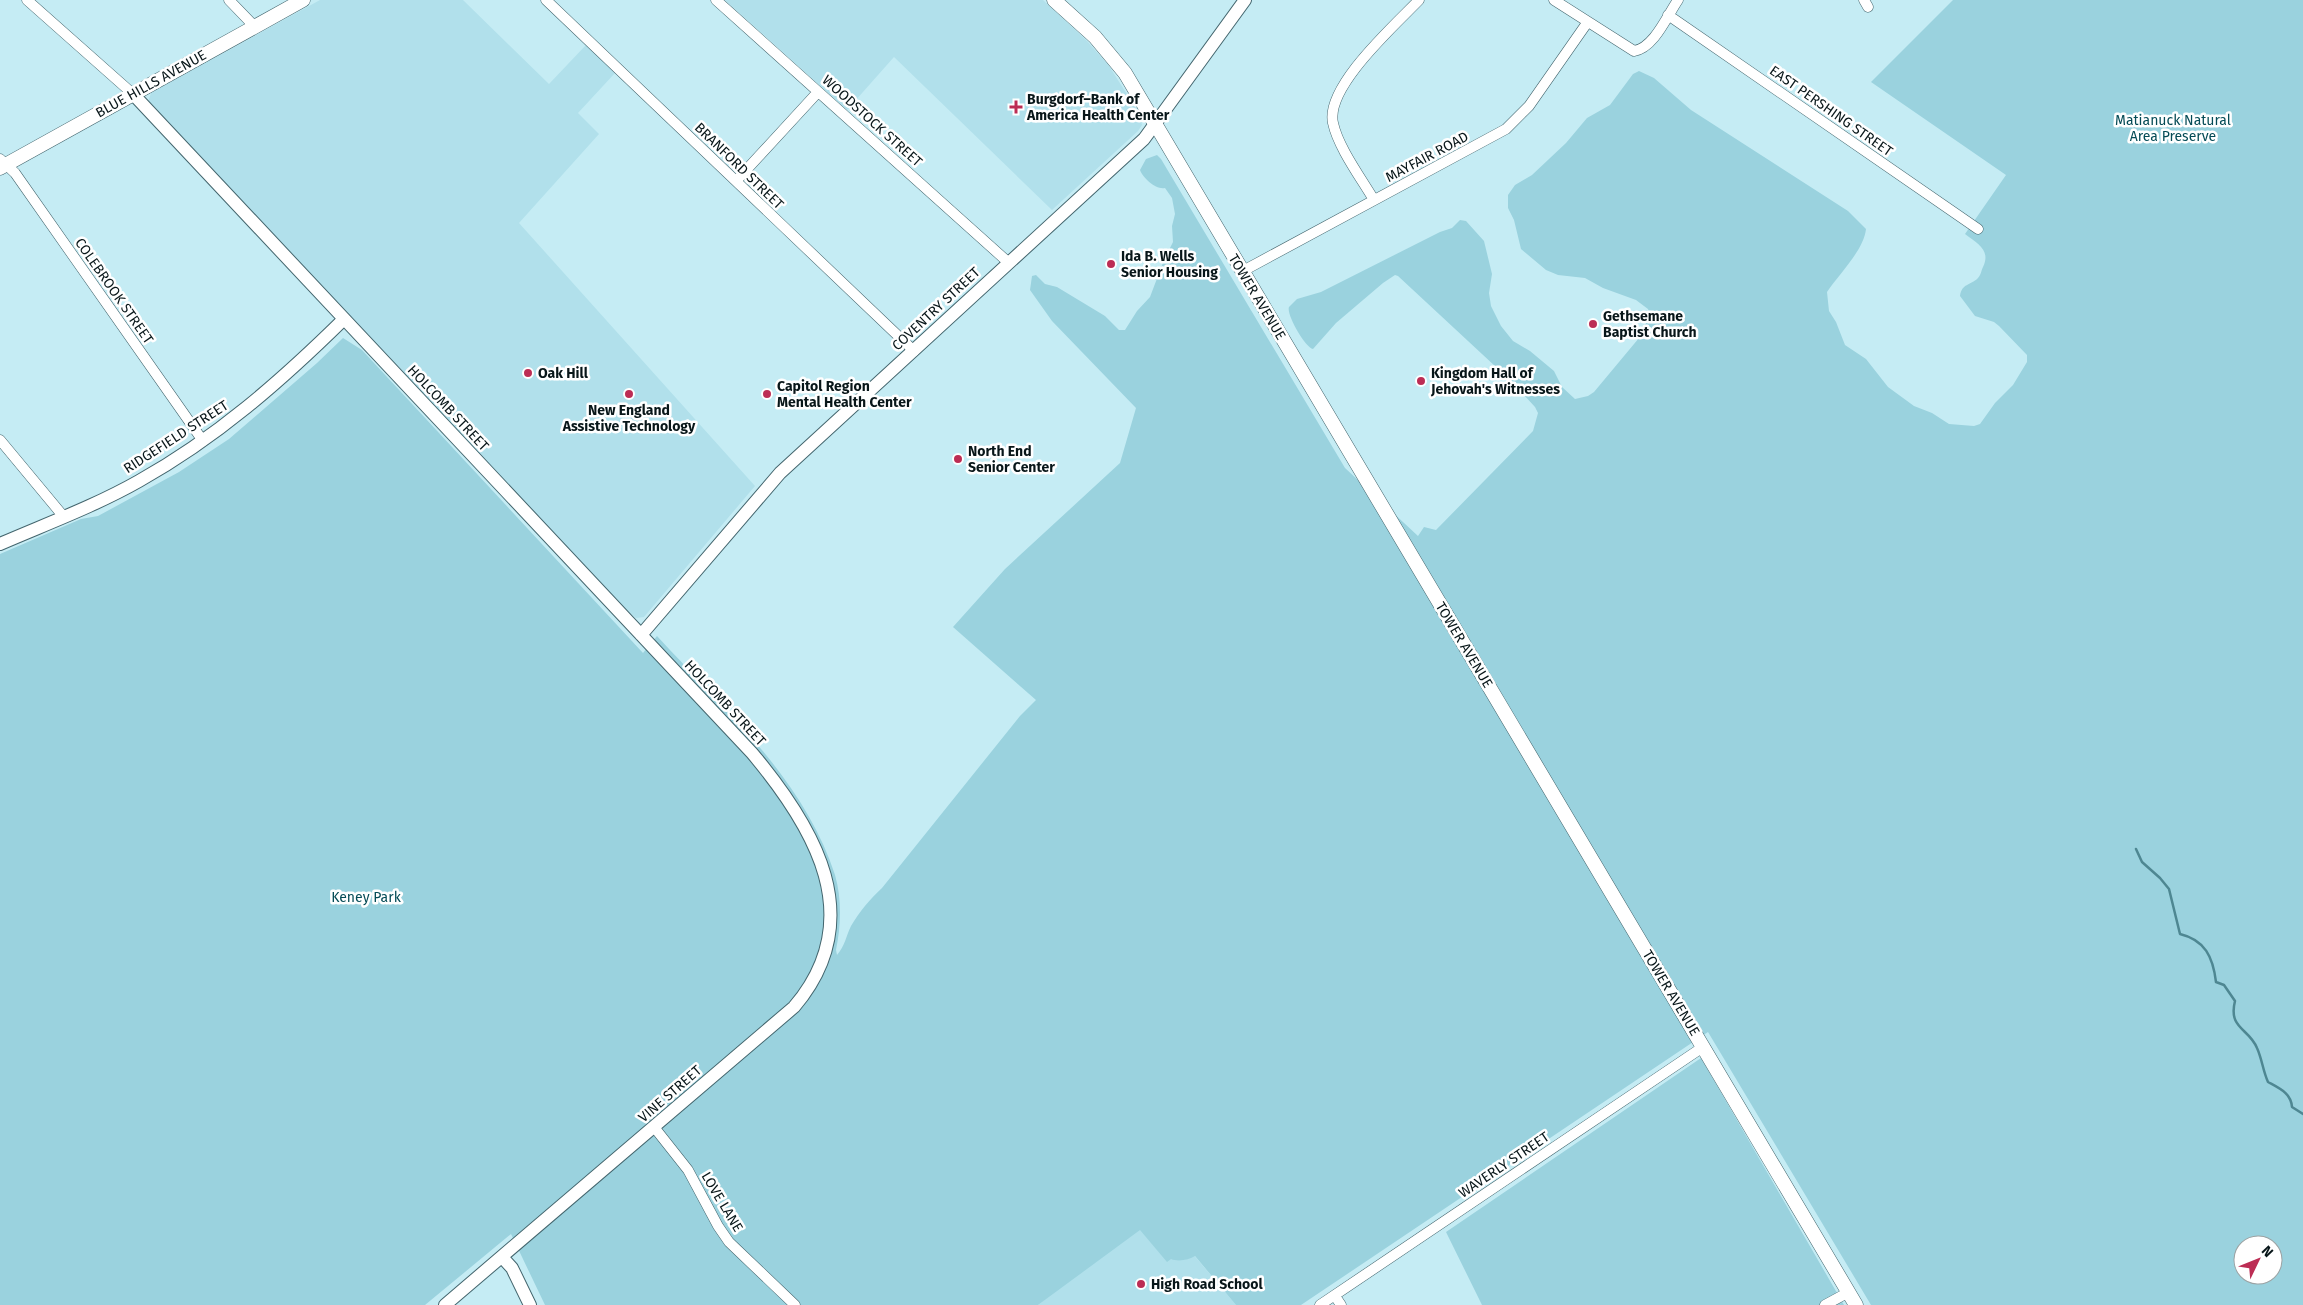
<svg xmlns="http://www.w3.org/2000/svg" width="2303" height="1305" font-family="'Fira Sans',sans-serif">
  <rect width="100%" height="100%" fill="#c5ecf4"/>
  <path fill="#b1e0eb" d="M320,0H463L549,84L586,45L615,73L578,113L599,134L519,223L755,486L644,617L636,618L613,597L148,102L151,93Z
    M725,0H1043L1087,41L1109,66L1139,113L1142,125L1138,131L1052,210L894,57L847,110Z
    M1137,1226L1187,1247L1236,1305H1038Z"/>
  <path fill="#9ad2de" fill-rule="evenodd" d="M1953,0H2303V1305H1871L1708,1032L1301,1305H1236L1195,1256C1189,1260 1178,1262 1171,1259L1167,1262L1140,1230L1038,1305H545L511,1234L425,1305H0V554L81,519L98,516L179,472L229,439L317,363L343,338L362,350L643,653L657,636C723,708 804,779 835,875C842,899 841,926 836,950L837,955C845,946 846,936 851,926C860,911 870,899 882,888L1020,716L1036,700L953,627L1005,569L1120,463L1136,408L1052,321L1030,290L1032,276L1036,275L1045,284L1057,287L1105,316L1119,330H1125L1137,311L1150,297L1164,260L1173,242L1172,226L1175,214L1172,198L1165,188C1156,190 1143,178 1140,170L1146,159L1157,155L1161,159L1345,468L1418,536L1424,527L1436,530L1533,431L1538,413L1535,407L1510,380L1398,276L1395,275L1383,283L1336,323L1313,349C1305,347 1286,314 1289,307L1297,299L1321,292L1440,232L1452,228L1460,220L1466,221L1484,241L1492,274L1489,293L1491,306L1501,326L1513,341L1530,351L1554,371L1562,387L1575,399L1588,396L1594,392L1639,338L1650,315L1648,309L1636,300L1603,288L1585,278L1558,275L1546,270L1521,249L1514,220L1508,208V195L1515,185L1532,175L1566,143L1587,118L1610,105L1633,74L1639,71L1654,78L1691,110L1848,211L1866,229C1864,250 1839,274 1827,292L1829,311L1836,322L1845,345L1866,359L1888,387L1914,406L1932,413L1949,424L1974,426L1980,424L1995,403L2013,385L2027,362V355L1999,326L1994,322L1975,316L1960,296C1962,283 1970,286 1978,278C1981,275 1981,271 1983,267C1991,250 1978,244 1965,234L2006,175L1871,82ZM2243,1245H2273V1275H2243Z
    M1701,1058L1844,1305H1482L1446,1232Z"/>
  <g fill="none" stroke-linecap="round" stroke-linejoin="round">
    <path stroke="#4e8792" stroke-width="2.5" d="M2136,849L2142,862L2160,878L2169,889L2180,934C2205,940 2213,957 2216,982L2224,985L2235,1001C2228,1029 2249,1028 2257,1048C2262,1059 2263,1071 2268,1082C2279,1088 2291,1093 2292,1107L2303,1114"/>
    <defs>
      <path id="minor" d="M27,0L133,94
        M229,0L255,27
        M546,0L914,351
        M716,0L1009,263
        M1554,0L1634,51C1654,48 1667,16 1678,0
        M1864,0L1868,7
        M1668,15L1978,229
        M0,159L15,173L203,441
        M736,181L818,92
        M1374,200C1361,178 1338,147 1333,123C1325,87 1395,25 1419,0
        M1241,272L1506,129L1529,106L1587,23
        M0,440L64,517
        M654,1127L688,1170L718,1226L729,1242L795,1305
        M1335,1296L1341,1305
        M1320,1305L1703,1047
        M1825,1305L1849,1292"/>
      <path id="tertiary" d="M133,94L752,753C815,828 869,919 794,1007L445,1305
        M0,544C46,524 95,506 139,481C216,438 281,381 344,319
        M641,635L780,473L1144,139L1245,0
        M502,1257L512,1268L530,1305"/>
      <path id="secondary" d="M1054,0L1095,37L1125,73L1856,1305
        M0,168L303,0"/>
    </defs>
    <use href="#minor" stroke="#43656d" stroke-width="11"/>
    <use href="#tertiary" stroke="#43656d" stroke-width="14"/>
    <use href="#secondary" stroke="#43656d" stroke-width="15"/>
    <use href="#minor" stroke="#fff" stroke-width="10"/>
    <use href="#tertiary" stroke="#fff" stroke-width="12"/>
    <use href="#secondary" stroke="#fff" stroke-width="14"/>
  </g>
  <g fill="#bc2d54" stroke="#fff" stroke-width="2">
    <path d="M1013.5 99.5h5v5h5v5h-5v5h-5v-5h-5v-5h5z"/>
    <circle cx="1111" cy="264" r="5"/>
    <circle cx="1593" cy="324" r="5"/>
    <circle cx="528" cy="373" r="5"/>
    <circle cx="1421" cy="381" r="5"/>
    <circle cx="629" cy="394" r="5"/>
    <circle cx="767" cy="394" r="5"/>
    <circle cx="958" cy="459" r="5"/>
    <circle cx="1141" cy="1284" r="5"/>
  </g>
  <g text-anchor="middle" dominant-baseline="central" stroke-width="5" stroke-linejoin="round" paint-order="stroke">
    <g font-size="14" fill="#081619" stroke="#fff">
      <text transform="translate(151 84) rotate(-29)">BLUE HILLS AVENUE</text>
      <text transform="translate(1831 111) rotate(35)">EAST PERSHING STREET</text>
      <text transform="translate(872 121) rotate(42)">WOODSTOCK STREET</text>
      <text transform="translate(1427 157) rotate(-28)">MAYFAIR ROAD</text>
      <text transform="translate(739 166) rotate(44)">BRANFORD STREET</text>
      <text transform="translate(114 291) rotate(55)">COLEBROOK STREET</text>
      <text transform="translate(1257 297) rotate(59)">TOWER AVENUE</text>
      <text transform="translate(936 309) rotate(-43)">COVENTRY STREET</text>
      <text transform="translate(448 408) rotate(47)">HOLCOMB STREET</text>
      <text transform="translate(176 437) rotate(-33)">RIDGEFIELD STREET</text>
      <text transform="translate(1464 645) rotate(59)">TOWER AVENUE</text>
      <text transform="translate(725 703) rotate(47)">HOLCOMB STREET</text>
      <text transform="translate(1671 993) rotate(59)">TOWER AVENUE</text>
      <text transform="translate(670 1094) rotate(-41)">VINE STREET</text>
      <text transform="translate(1504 1165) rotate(-34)">WAVERLY STREET</text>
      <text transform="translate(722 1202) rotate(59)">LOVE LANE</text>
    </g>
    <g font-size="14" font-weight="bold" fill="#081619" stroke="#fff" text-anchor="start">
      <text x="1027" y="99">Burgdorf–Bank of<tspan x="1027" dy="16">America Health Center</tspan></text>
      <text x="1121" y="256">Ida B. Wells<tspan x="1121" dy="16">Senior Housing</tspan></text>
      <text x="1603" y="316">Gethsemane<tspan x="1603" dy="16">Baptist Church</tspan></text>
      <text x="538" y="373">Oak Hill</text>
      <text x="1431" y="373">Kingdom Hall of<tspan x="1431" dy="16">Jehovah's Witnesses</tspan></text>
      <text x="777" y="386">Capitol Region<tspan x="777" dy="16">Mental Health Center</tspan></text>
      <text x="629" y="410" text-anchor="middle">New England<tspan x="629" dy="16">Assistive Technology</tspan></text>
      <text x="968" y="451">North End<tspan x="968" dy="16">Senior Center</tspan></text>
      <text x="1151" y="1284">High Road School</text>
    </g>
    <g font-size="14" fill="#044b56" stroke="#fff">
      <text x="2173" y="120">Matianuck Natural<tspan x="2173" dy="16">Area Preserve</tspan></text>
      <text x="366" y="897">Keney Park</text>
    </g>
  </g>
  <g transform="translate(2258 1260) rotate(47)"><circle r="24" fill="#ffffff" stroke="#9ca2a3"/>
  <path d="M0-4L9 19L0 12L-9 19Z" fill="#bc2d54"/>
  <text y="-8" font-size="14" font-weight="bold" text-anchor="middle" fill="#081619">N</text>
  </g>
</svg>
